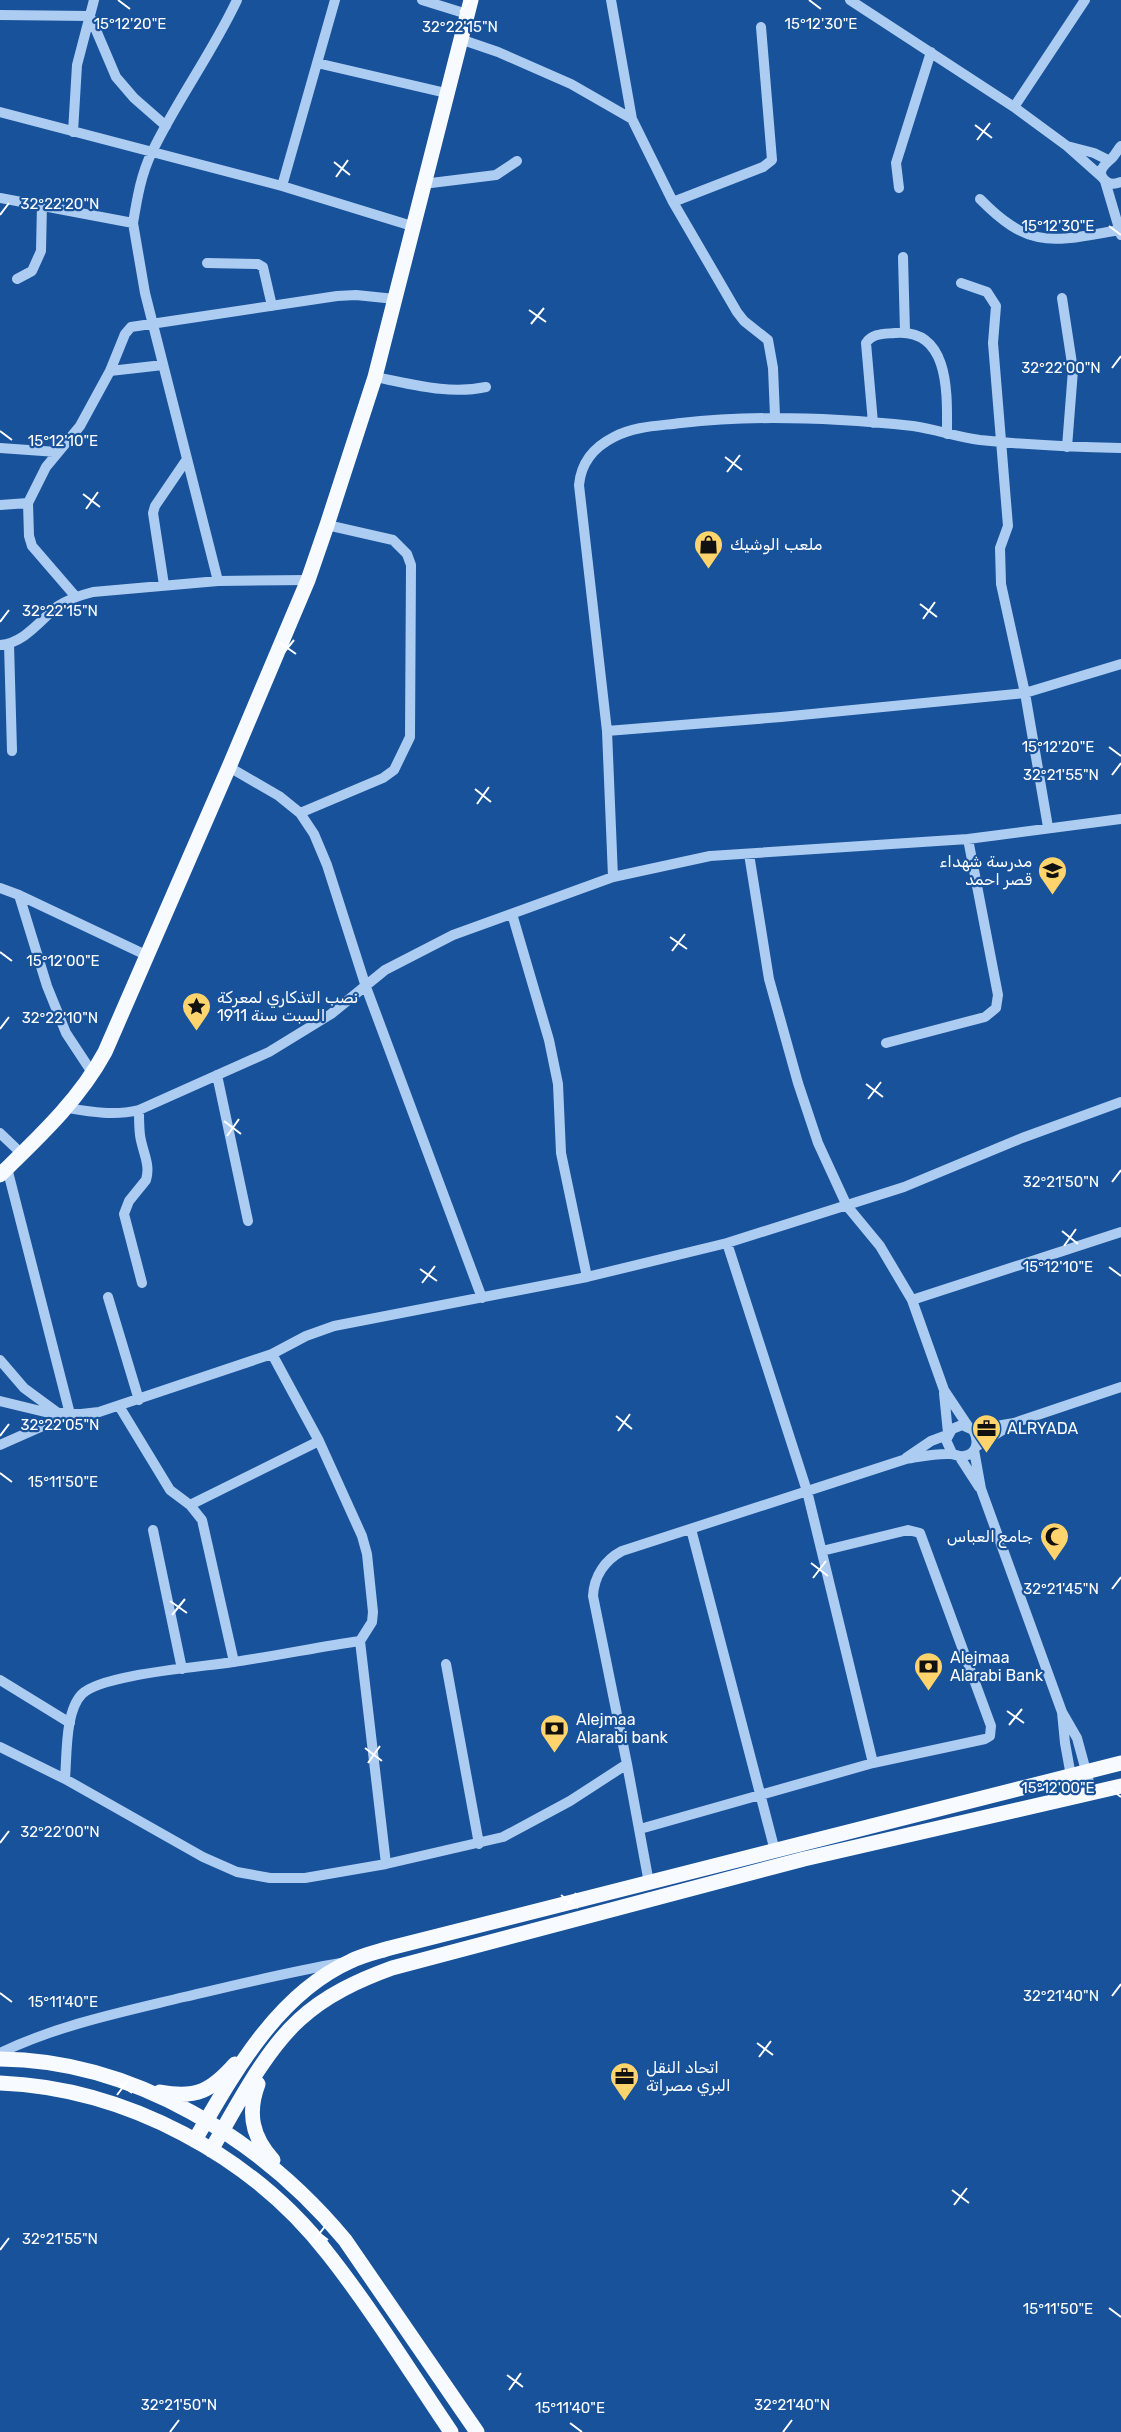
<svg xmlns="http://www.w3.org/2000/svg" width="1121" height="2432" font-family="Rubik,Cairo,sans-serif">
  <rect width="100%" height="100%" fill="#18529a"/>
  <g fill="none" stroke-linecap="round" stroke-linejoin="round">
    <path stroke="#adccf2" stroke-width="10" d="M422,0L467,14
      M611,0L632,119
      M850,0L1014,107L1067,146L1103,178
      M0,15L90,16L116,77L134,98L166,126
      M460,39L498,52L571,84L632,119L673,202L737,312L744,321L768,340L773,368L775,416
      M317,63L446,93
      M1014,107L1085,0
      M0,112L282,186L412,226
      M73,132L77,65L94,0
      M1067,146L1094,153L1108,160
      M1121,146C1118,149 1115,155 1112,158C1105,164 1094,173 1107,182C1112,185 1116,184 1121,182
      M1105,181L1121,235
      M423,184L496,175L517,161
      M282,186L335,0
      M899,188L896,163L931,52
      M0,198L133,223L145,293L218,581
      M980,199C1031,251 1053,241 1120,230
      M673,202L763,167L772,160L761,27
      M133,223C137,199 141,174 152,152C177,100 212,53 237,0
      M903,257L905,332
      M207,263L258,264L263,267L272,306
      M17,279L32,271L41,251L42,204
      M961,283L987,292L996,306L993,343L1008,526L1000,548L1001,584L1025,693L1048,827
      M1062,298L1073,370L1067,447
      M110,371L163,365
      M375,377C412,384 448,395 486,387
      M873,423L866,343C872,333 884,334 895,333C951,328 947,396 947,434
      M0,448L57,452
      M28,503L29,536L32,546L76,597
      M0,505L28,503L46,467L80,426L110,371L125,334L131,327L337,296L356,295L395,299
      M164,585L153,513L155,506L187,459
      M9,644L12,751
      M0,645C25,643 40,620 58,606C69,599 81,595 93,592L218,581L308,580
      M607,731L781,717L1025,693L1121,664
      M229,767L279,796L300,813L314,834L327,865L366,987L482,1298
      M300,813L383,778L394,770L410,737L411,565L407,554L393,540L327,525
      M749,854L769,979L798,1083L818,1143L847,1206L880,1246L912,1300L944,1390L968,1426
      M613,877L607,731L579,485C581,463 594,447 614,437C635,426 658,426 681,423C758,414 836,418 913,426C935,429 957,437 980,440C1027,445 1074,447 1121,448
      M0,888L19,895L148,956
      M19,895L47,986L66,1033L93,1074
      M512,914L549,1040L558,1084L561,1153L587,1277
      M886,1043L985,1017L996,1008L998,995L968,839
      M217,1075L248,1221
      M67,1108C91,1112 114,1116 139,1110L269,1052L331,1014L385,970L453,935L613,877L710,856L968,839L1121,819
      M139,1110C139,1118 139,1127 140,1135C142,1151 151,1164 146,1180L129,1201L124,1214L142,1283
      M0,1133L22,1154
      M727,1243L807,1491L873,1763
      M108,1297L139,1400
      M912,1300L1121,1232
      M0,1360L24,1388L58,1413
      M944,1393L948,1433
      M0,1401L45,1412L81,1414L99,1412L272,1354L306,1336L334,1326L587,1277L727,1243L904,1187L1022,1138L1121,1102
      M119,1406L170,1490L190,1505L202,1520L234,1662
      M973,1430L1014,1423L1121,1387
      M0,1445L70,1414L7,1168
      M977,1446L1009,1426
      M974,1450L981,1489L1062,1712L1077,1738L1092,1793
      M959,1456L979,1487
      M906,1458L931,1441L947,1435
      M190,1505L319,1441
      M691,1529L775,1851
      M153,1530L182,1669
      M360,1641L386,1864
      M446,1664L479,1844
      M0,1680L70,1723
      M1062,1712L1065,1743L1075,1798
      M0,1747L65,1779L203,1857L237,1872L270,1878H305L386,1864L503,1837L570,1801L627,1764L593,1596C594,1576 605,1560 622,1551L906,1459C920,1457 936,1453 950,1454C955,1454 959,1457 964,1456C978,1454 979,1440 973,1430L962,1425L952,1429L946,1440L952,1453
      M627,1764L649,1883
      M65,1779C67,1755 65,1711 82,1694C102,1674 202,1667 233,1662C276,1656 318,1647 360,1641L372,1622L373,1612L367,1554L362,1536L319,1441L272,1354
      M640,1829L873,1763L985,1739L990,1736L991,1726L920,1533L908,1530L822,1551
      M0,2053C58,2025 122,2012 184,1997C236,1985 288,1972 341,1963"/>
    <path stroke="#f7faff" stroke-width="15" d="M0,1175C39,1137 79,1100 105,1052L229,767L308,580L327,525L375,377L471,0
      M0,2059C134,2060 262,2140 345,2240L477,2432
      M0,2083C126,2088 253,2156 329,2255C373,2311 411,2373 451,2432
      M258,2084C247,2113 252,2137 273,2160
      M160,2092C196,2099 211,2091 235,2064
      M195,2140C234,2073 277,1994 351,1961C363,1955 377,1952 390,1948L1121,1763
      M211,2150C236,2108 263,2053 299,2020C326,1995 359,1980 392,1968L804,1859L1121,1786"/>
  </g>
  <path fill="none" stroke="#fff" stroke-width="2" d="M118,0L130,9M809,0L821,9M460,12L469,0M975,125L992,138M977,140L990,123M334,162L350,175M336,177L348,160M0,215L9,203M1109,226L1121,235M529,310L546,322M531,324L544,308M1112,368L1121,356M0,431L12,440M725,457L742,470M727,472L740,455M83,494L100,507M86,509L98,492M920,604L937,617M923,619L935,602M0,622L9,610M279,642L296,654M281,656L294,640M1109,747L1121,756M1112,775L1121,763M475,789L491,802M477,804L489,787M670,937L687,949M672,951L685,934M0,952L12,961M0,1029L9,1017M866,1084L883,1097M868,1099L881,1082M224,1121L241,1134M227,1136L239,1119M1112,1182L1121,1170M1062,1231L1078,1244M1064,1246L1076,1229M1109,1267L1121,1276M420,1269L437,1281M422,1283L435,1266M616,1416L632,1429M618,1431L630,1414M0,1436L9,1424M0,1473L12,1482M811,1563L828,1576M813,1578L826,1561M1112,1589L1121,1577M170,1601L187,1613M172,1615L185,1599M1007,1711L1024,1723M1009,1725L1022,1709M365,1748L382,1761M368,1763L380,1746M1109,1788L1121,1797M0,1843L9,1831M561,1895L578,1908M563,1910L576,1893M0,1993L12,2002M1112,1996L1121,1984M757,2043L773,2055M759,2057L771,2041M115,2080L132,2093M117,2095L130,2078M952,2190L969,2203M954,2205L967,2188M311,2227L328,2240M313,2242L326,2225M0,2250L9,2238M1109,2308L1121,2317M507,2375L523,2387M509,2390L521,2373M570,2423L582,2432M170,2432L179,2420M783,2432L792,2420"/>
  <defs>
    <symbol id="shop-pin" viewBox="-11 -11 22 30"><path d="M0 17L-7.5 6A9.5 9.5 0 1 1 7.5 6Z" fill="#ffd46d" stroke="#18529a"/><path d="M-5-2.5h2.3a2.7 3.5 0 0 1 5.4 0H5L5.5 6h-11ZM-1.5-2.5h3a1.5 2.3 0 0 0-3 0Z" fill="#111"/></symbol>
    <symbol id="school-pin" viewBox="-11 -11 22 30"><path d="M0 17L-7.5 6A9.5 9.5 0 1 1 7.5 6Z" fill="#ffd46d" stroke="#18529a"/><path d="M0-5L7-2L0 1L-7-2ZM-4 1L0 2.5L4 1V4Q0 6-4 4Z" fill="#111"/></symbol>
    <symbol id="sight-pin" viewBox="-11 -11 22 30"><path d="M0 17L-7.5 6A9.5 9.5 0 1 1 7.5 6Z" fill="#ffd46d" stroke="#18529a"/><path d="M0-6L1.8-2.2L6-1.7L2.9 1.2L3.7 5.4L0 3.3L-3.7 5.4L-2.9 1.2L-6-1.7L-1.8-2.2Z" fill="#111"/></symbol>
    <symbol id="office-pin" viewBox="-11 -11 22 30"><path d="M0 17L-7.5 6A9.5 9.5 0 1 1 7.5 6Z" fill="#ffd46d" stroke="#18529a"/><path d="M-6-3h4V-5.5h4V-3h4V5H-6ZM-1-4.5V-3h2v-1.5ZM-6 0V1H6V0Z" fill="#111"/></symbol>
    <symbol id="mosque-pin" viewBox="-11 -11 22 30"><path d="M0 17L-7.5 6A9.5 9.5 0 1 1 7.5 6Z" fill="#ffd46d" stroke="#18529a"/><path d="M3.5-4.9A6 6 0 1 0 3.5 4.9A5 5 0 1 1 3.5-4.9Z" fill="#111"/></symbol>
    <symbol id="bank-pin" viewBox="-11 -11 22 30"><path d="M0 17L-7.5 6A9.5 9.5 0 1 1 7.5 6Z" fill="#ffd46d" stroke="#18529a"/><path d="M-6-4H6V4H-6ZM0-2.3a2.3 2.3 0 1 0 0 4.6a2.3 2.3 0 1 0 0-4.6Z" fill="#111"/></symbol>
  </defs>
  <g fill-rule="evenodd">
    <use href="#shop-pin" x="692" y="528" width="33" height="45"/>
    <use href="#school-pin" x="1036" y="854" width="33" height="45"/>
    <use href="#sight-pin" x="180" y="990" width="33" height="45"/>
    <use href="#office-pin" x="970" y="1412" width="33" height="45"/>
    <use href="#mosque-pin" x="1038" y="1520" width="33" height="45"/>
    <use href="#bank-pin" x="912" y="1650" width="33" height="45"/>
    <use href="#bank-pin" x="538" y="1712" width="33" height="45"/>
    <use href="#office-pin" x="608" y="2060" width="33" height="45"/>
  </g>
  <g text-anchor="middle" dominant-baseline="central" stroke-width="4.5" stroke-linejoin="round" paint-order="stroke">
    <g font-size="16" fill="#fff" stroke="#18529a" text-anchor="start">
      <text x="730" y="544">ملعب الوشيك</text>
      <text x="1032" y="861" text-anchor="end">مدرسة شهداء<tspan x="1032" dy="18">قصر احمد</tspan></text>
      <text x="217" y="997">نصب التذكاري لمعركة<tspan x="217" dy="18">السبت سنة 1911</tspan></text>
      <text x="1007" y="1428">ALRYADA</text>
      <text x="1033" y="1536" text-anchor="end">جامع العباس</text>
      <text x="950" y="1657">Alejmaa<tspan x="950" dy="18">Alarabi Bank</tspan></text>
      <text x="576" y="1719">Alejmaa<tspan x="576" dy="18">Alarabi bank</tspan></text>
      <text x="646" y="2067">اتحاد النقل<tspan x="646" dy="18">البري مصراتة</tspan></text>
    </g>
  </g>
  <g font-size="15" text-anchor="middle" fill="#fff" stroke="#18529a" stroke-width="4.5" stroke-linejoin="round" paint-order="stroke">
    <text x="130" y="29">15°12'20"E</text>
    <text x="821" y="29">15°12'30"E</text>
    <text x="460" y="32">32°22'15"N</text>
    <text x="60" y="209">32°22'20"N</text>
    <text x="1058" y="231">15°12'30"E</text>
    <text x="1061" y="373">32°22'00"N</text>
    <text x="63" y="446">15°12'10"E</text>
    <text x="60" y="616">32°22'15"N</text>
    <text x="1058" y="752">15°12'20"E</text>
    <text x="1061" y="780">32°21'55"N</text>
    <text x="63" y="966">15°12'00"E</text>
    <text x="60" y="1023">32°22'10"N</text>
    <text x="1061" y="1187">32°21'50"N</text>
    <text x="1058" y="1272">15°12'10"E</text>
    <text x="60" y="1430">32°22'05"N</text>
    <text x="63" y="1487">15°11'50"E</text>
    <text x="1061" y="1594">32°21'45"N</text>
    <text x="1058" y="1793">15°12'00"E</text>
    <text x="60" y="1837">32°22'00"N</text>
    <text x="1061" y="2001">32°21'40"N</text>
    <text x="63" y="2007">15°11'40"E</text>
    <text x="60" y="2244">32°21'55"N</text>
    <text x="1058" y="2314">15°11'50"E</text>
    <text x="179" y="2410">32°21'50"N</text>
    <text x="792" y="2410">32°21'40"N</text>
    <text x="570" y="2413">15°11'40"E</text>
  </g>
</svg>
